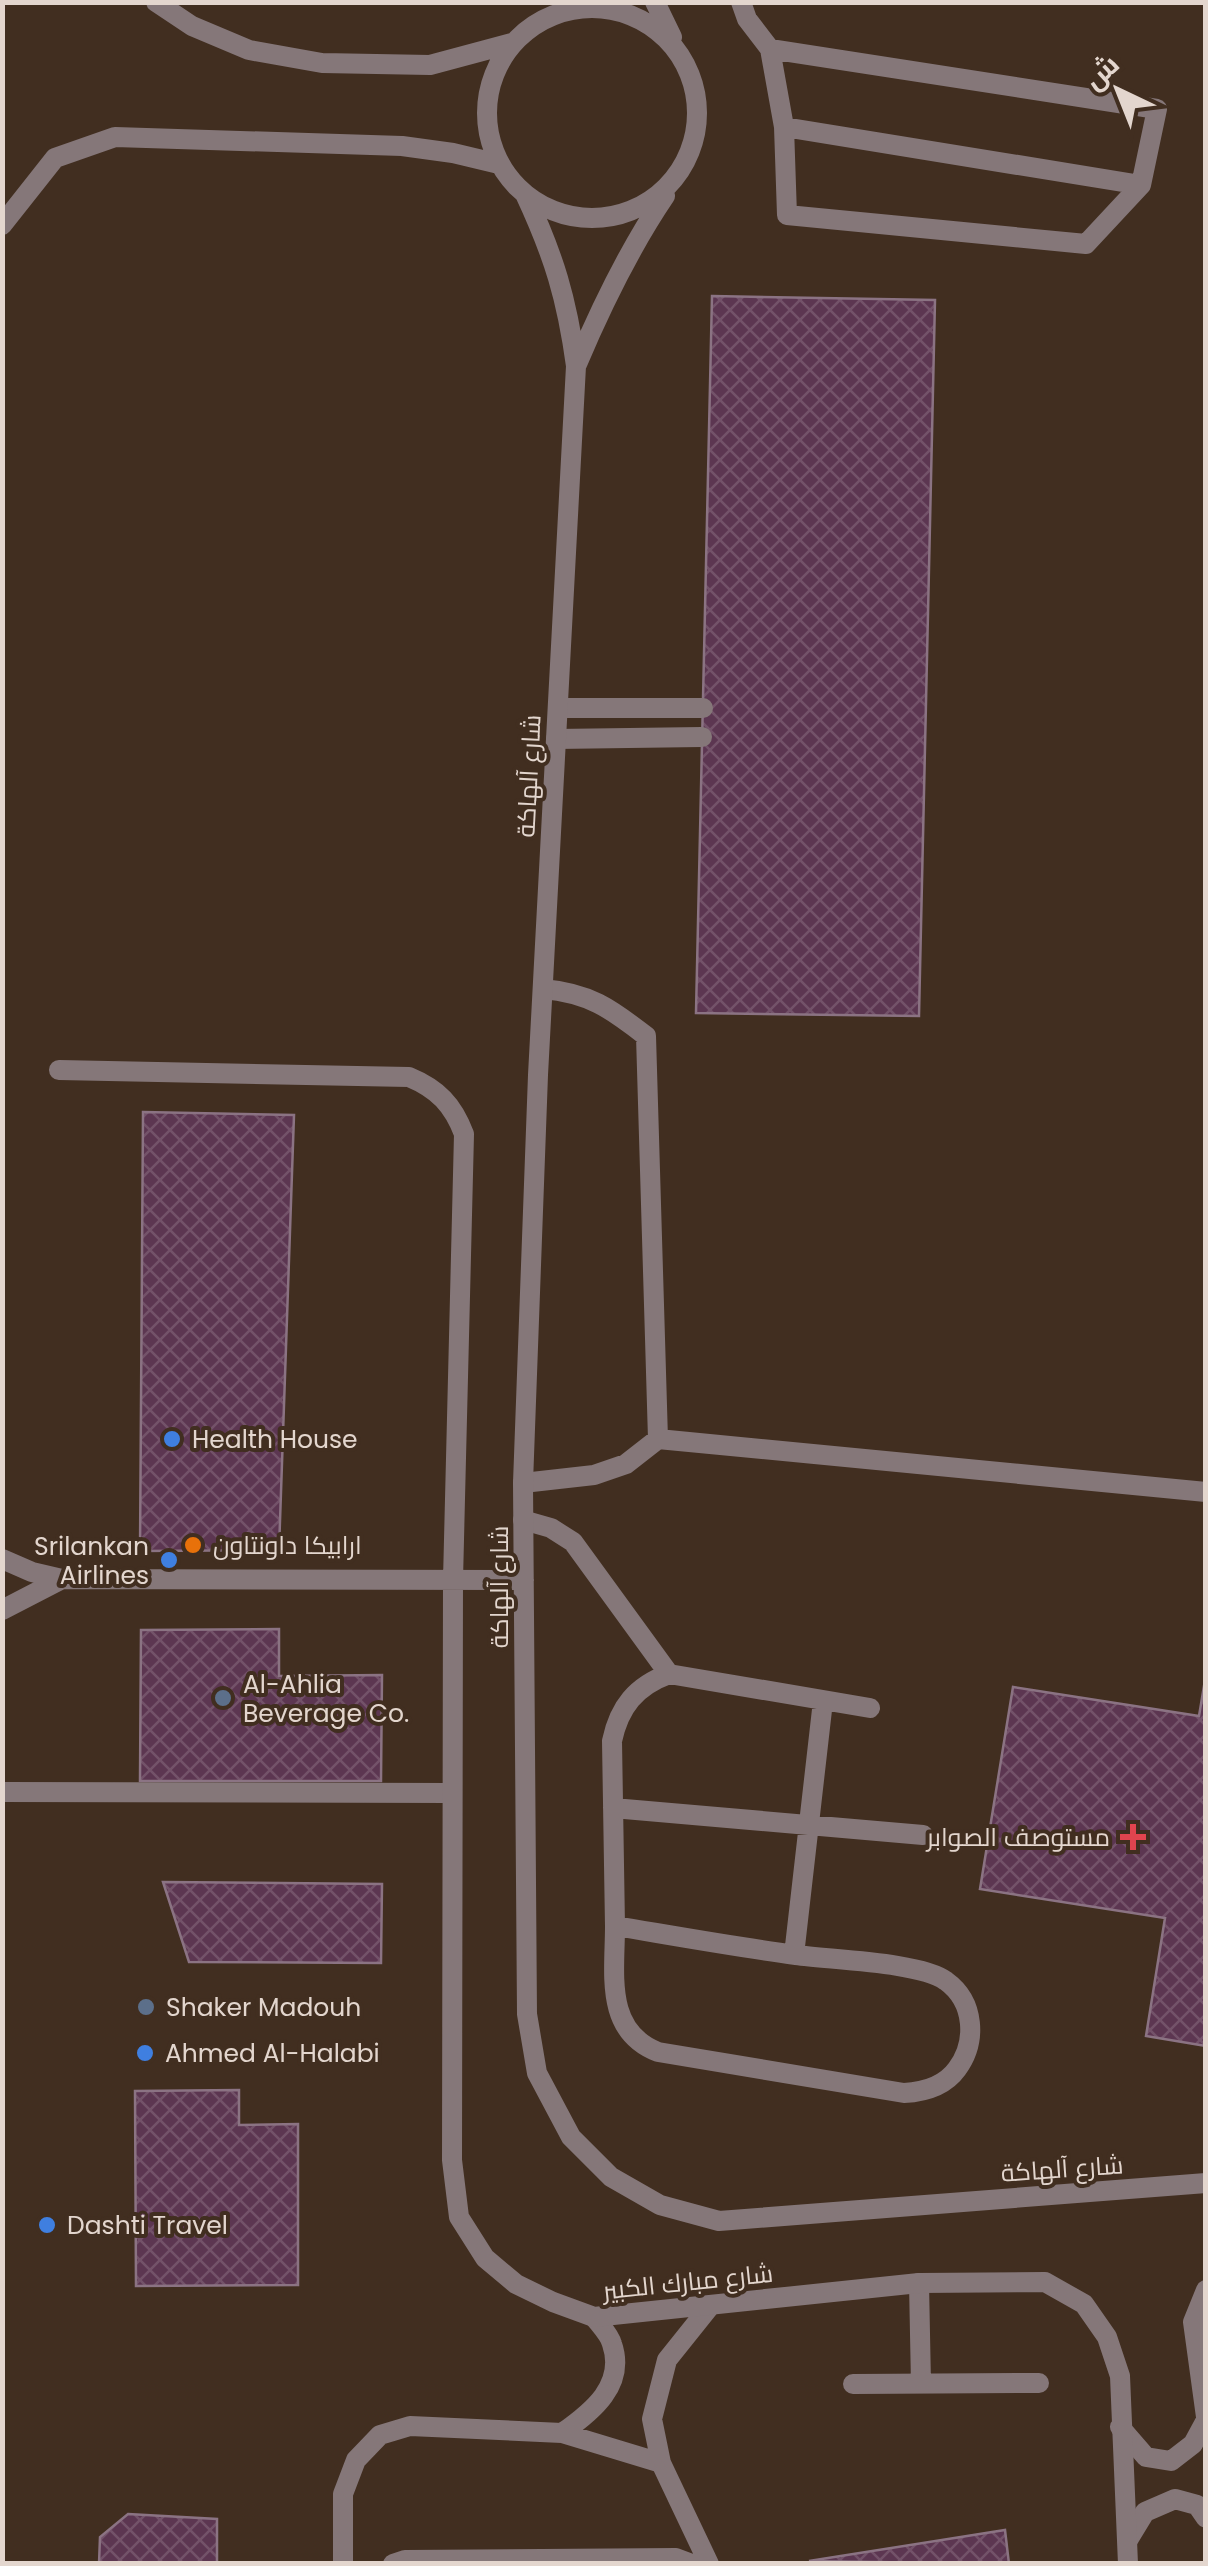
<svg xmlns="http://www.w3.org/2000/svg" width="1208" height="2566" font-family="Poppins,Cairo,sans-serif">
  <defs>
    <pattern id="building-cross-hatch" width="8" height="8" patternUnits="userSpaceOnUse" patternTransform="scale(2.5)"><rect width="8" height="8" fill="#5c3651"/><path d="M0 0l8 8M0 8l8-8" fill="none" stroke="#735269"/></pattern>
  </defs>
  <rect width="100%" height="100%" fill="#412e20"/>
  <path fill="url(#building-cross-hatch)" stroke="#8b7383" stroke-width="2.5" d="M712,296L935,300L919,1016L696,1013Z
    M143,1112L294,1115L279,1550L140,1551Z
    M279,1629V1676L382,1675L381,1781H140L141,1630Z
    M1206,1674V2046L1146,2036L1165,1918L980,1889L1013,1687L1199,1716Z
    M163,1882L382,1884L381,1963L189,1962Z
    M239,2090V2125L298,2124V2285L136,2286L135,2091Z
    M128,2514L217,2519V2564H99L100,2537Z
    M1005,2530L1009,2564L809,2561Z"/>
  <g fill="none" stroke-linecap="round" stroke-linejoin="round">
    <path stroke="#857779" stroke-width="20" d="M741,2L747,19L770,49L784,127L787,215L1086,244L1141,185L1157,109L770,49
      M784,127L1141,185
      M558,708H703
      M556,739L702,737
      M543,989C589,993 610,1008 646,1036L658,1439
      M523,1483L594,1475L626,1464L658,1439L1206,1492
      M523,1520L551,1528L573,1542L669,1674
      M2,1792L450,1793
      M613,1808L923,1835
      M615,1926C675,1936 736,1947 796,1955C831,1960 921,1962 946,1981C975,2002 977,2042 957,2069C944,2087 924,2092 904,2093L658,2052C604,2031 615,1974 615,1926Z
      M615,1926L612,1741C619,1707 636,1686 669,1674L870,1708
      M794,1955L823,1701
      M919,2283L921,2384
      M1206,2290L1193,2322L1206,2417
      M853,2384L1039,2383
      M1120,2427L1146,2457L1171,2461L1193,2444L1206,2420
      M562,2433C592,2412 626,2385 612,2344C610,2335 600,2325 594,2317
      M661,2463L652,2419L667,2360L711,2305
      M1128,2540L1145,2512L1175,2499L1197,2505L1206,2518
      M343,2564V2494L356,2460L380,2435L410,2426L562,2433L661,2463L709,2564
      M393,2564L405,2560L676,2558L692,2564"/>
    <path stroke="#857779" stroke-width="20" d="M156,2L192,26L249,50L322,63L430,65L512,43
      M655,2L672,37
      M487 113a105 105 0 1 1 210 0a105 105 0 1 1-210 0Z
      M525,194C554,256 567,299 576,366L538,1075L523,1483L527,2014L537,2073L571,2137L611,2177L660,2205L719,2221L1206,2183
      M2,225L55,158L115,137L402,146L453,153L499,164
      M577,364C602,305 629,249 665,196
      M59,1070L409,1077C438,1089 453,1105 464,1134L453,1580L452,2160L459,2217L485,2258L516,2284L553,2302L594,2317L919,2283L1045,2282L1084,2304L1107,2337L1120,2376L1128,2564
      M2,1559L32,1572L62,1579L524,1580
      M2,1610L62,1579"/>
  </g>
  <g fill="#3f7fe0" stroke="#412e20" stroke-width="4">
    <circle cx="172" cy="1439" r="10"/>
    <circle cx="169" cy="1560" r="10"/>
    <circle cx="145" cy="2053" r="10"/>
    <circle cx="47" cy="2225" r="10"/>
  </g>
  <circle fill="#e8710a" stroke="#412e20" stroke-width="4" cx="193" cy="1545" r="10"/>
  <g fill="#5c6f8a" stroke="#412e20" stroke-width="4">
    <circle cx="223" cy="1698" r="10"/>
    <circle cx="146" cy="2007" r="10"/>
  </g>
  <path fill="#e0444e" stroke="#412e20" stroke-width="4" d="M1128 1822h10v10h10v10h-10v10h-10v-10h-10v-10h10z"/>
  <g text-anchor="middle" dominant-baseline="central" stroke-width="8" stroke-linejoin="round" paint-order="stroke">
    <g font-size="25" fill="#e3d6ce" stroke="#412e20">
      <text transform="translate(529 776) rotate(-87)">شارع آلهاكة</text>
      <text transform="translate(499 1587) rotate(-90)">شارع آلهاكة</text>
      <text transform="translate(1062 2169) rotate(-4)">شارع آلهاكة</text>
      <text transform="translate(688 2282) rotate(-6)">شارع مبارك الكبير</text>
    </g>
    <g font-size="25" fill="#e3d6ce" stroke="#412e20" text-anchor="start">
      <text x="192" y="1439">Health House</text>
      <text x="213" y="1545">ارابيكا داونتاون</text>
      <text x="149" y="1546" text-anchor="end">Srilankan<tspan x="149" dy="29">Airlines</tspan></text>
      <text x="243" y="1684">Al-Ahlia<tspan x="243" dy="29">Beverage Co.</tspan></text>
      <text x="1110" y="1837" text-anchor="end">مستوصف الصوابر</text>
      <text x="166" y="2007">Shaker Madouh</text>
      <text x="165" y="2053">Ahmed Al-Halabi</text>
      <text x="67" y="2225">Dashti Travel</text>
    </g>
  </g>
  <rect width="1208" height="2566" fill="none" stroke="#e3d6ce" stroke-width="10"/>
  <g transform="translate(1118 90) rotate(317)" stroke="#412e20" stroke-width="8" paint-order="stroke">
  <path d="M0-8L18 38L0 25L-18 38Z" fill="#e3d6ce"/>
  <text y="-15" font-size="28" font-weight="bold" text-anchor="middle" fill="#e3d6ce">ش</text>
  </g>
</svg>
